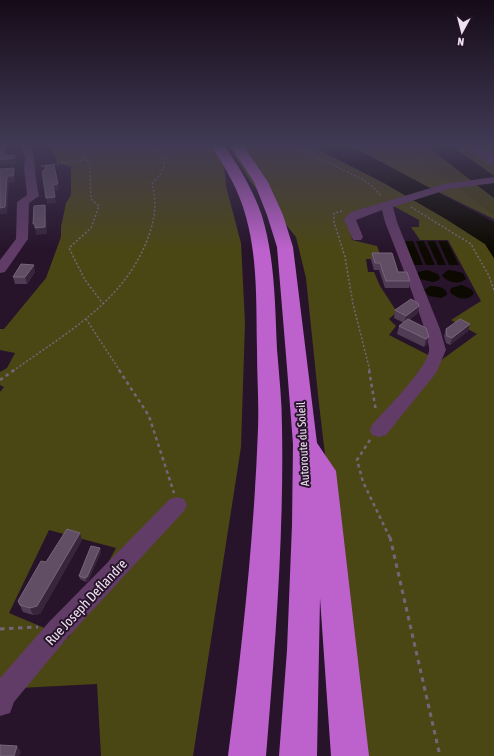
<svg xmlns="http://www.w3.org/2000/svg" width="494" height="756" font-family="'Asap Condensed',sans-serif">
  <rect width="100%" height="100%" fill="#27142b"/>
  <path fill="#46420f" d="M406,144H424L494,198V215Z
    M449,144H455L494,171V176Z"/>
  <path fill="#4b4714" fill-rule="evenodd" d="M57,144H222L226,186L241,243L245,323L241,447L193,756H101L97,684L0,689V392L4,387L0,385V372L7,368L15,353L0,350V329H4L46,278L61,237V227L66,203L71,195V167L57,162L52,148ZM49,530L116,548L68,638L9,613Z
    M228,144H308L384,183L446,219L485,244L494,258V756H358L350,664L319,404L306,278L296,237L250,181ZM388,203L419,220V227H411L420,240H448L481,301L451,320L477,334L440,361L389,335L396,326L389,319L397,312L380,286L374,272H368L366,259H382L377,246L352,240L349,219Z
    M347,144H406L494,215V219L424,185Z
    M455,144H492L494,146V171Z"/>
  <path fill="#0c0900" d="M308,144H347L494,222V258L485,244L446,219L384,183Z
    M424,144H449L494,176V198Z
    M405,241H413L423,265H414Z
    M416,241H424L435,265H426Z
    M427,241H435L446,265H438Z
    M438,241H447L459,265H449Z
    M427,270L438,274L440,278L439,280L433,282L420,279L417,275L418,272Z
    M448,270L455,271L463,273L466,279C459,285 447,283 442,275Z
    M462,285L471,289L474,293C469,302 456,299 450,292L451,288Z
    M430,286C437,286 447,287 447,295L441,298L429,296L424,290Z"/>
  <g fill="none" stroke-linecap="round" stroke-linejoin="round">
    <path stroke="#766579" stroke-width="1.5" stroke-dasharray="2 2" stroke-linecap="butt" d="M75,144L90,165L91,199L99,206L91,228L69,248L85,280L104,305
      M289,144L362,179L371,185L382,197
      M41,166L86,160
      M411,207L471,244L489,276L494,290
      M342,211L334,213V222L345,257L353,304L370,371
      M86,319L120,371
      M13,371C67,332 126,301 149,235C155,218 157,202 152,184L161,173L165,165L162,157L154,144"/>
    <path stroke="#766579" stroke-width="2.5" stroke-dasharray="3.5 3.5" stroke-linecap="butt" d="M119,370L149,416L174,493
      M369,370L376,411
      M0,380L14,370
      M370,440L357,460L363,482L390,538"/>
    <path stroke="#766579" stroke-width="3" stroke-dasharray="4.5 4.5" stroke-linecap="butt" d="M390,537L440,756
      M0,629L38,627"/>
    <path fill="#603c66" fill-rule="evenodd" d="M20,144H30C35,154 34,160 35,170C36,179 37,187 39,196L29,203L28,239L5,272L0,273V260L16,239L17,202L27,195L24,167L25,158Z
      M465,144H477L494,157V165L490,164Z
      M494,177V183L449,189L393,207L397,222L440,329L446,350L436,373L386,435L379,437L372,435L370,430L372,425C386,409 426,370 429,351C432,340 392,240 385,222L382,210L356,220L363,237L361,240H353L344,219L351,212L444,184Z
      M177,497L184,499L187,505L184,511L67,638L14,702L10,713L0,716V678L49,622L170,499Z"/>
    <path fill="#bd62cc" fill-rule="evenodd" d="M210,144H223C239,166 253,190 262,216C275,259 275,305 277,349C279,375 282,401 282,427C284,537 275,647 266,756H228C242,647 254,538 258,429C259,403 257,377 257,350C256,306 258,260 246,217C239,190 225,167 210,144Z
      M229,144H242L268,182L283,215L293,247L317,443L336,471L369,756H331L320,598L317,756H279L287,650L292,525L293,444L286,355L277,247L267,215L254,182Z"/>
  </g>
  <path fill="#503c54" d="M372,253L410,281L409,288H385L379,270H374L371,260Z
    M35,272L27,284H15L13,277Z
    M419,306L418,313L409,320L426,328L427,344L424,347L397,334L399,326L404,323L394,318L395,310Z
    M446,329L468,331L450,345L446,343L444,336Z
    M82,540L40,614L33,615L23,612L18,601L46,562Z
    M101,552L88,581L86,582L80,579L79,576Z"/>
  <path fill="#38253c" d="M4,144H6V159L15,155L17,161L16,164L0,166V160L5,155Z
    M54,165L59,190L54,191L56,203L47,204L46,198Z
    M14,168L15,174L14,182L9,183L7,214H0V208L7,176Z
    M45,205L46,211L47,234L36,235L35,228Z
    M34,265L35,272L27,284L25,277Z
    M419,306L418,313L404,323L406,316Z
    M470,324L468,331L450,345L452,338Z
    M429,337L427,344L424,347L426,339Z
    M80,533L82,540L78,547L40,614L33,615L30,608Z
    M100,548L101,552L88,581L86,582L85,578Z
    M17,746L21,752L19,756H14Z"/>
  <path fill="#614e65" stroke="#77657a" d="M0,144H4L5,155H15V158L0,160Z
    M54,165L58,184L53,185L55,197L46,198L42,171L45,170L44,166Z
    M14,168L13,176H7L5,207L0,208V169Z
    M45,205V227L35,228V224H33L34,206Z
    M372,253H392L398,272H407L410,281H386L380,263H375Z
    M21,264L34,265L25,277H13Z
    M411,299L418,303L419,306L406,316L395,310Z
    M408,319L426,328L429,337L426,339L399,326Z
    M460,319L470,324L452,338L447,336L446,329Z
    M67,529L80,533L37,606L30,608L20,605L18,601L37,568L41,561L46,562Z
    M91,546L100,548L87,577L85,578L79,576Z
    M0,745L17,746L14,756H0Z"/>
  <linearGradient id="sky" x2="0" y2="1"><stop stop-color="#150b18"/><stop offset="0.58" stop-color="#413a55"/><stop offset="1" stop-color="#413a55" stop-opacity="0"/></linearGradient>
  <rect width="494" height="250" fill="url(#sky)"/>
  <g text-anchor="middle" dominant-baseline="central" stroke-width="4" stroke-linejoin="round" paint-order="stroke">
    <g font-size="12" fill="#eee1f0" stroke="#27142b">
      <text transform="translate(303 444) rotate(-93)">Autoroute du Soleil</text>
    </g>
    <g font-size="14" fill="#eee1f0" stroke="#27142b">
      <text transform="translate(86 602) rotate(-47)">Rue Joseph Deflandre</text>
    </g>
  </g>
  <g transform="translate(462 32) rotate(187)" stroke="#27142b" stroke-width="3" paint-order="stroke">
  <path d="M0-3L7 15L0 10L-7 15Z" fill="#eee1f0"/>
  <text y="-6" font-size="11" font-weight="bold" text-anchor="middle" fill="#eee1f0">N</text>
  </g>
</svg>
